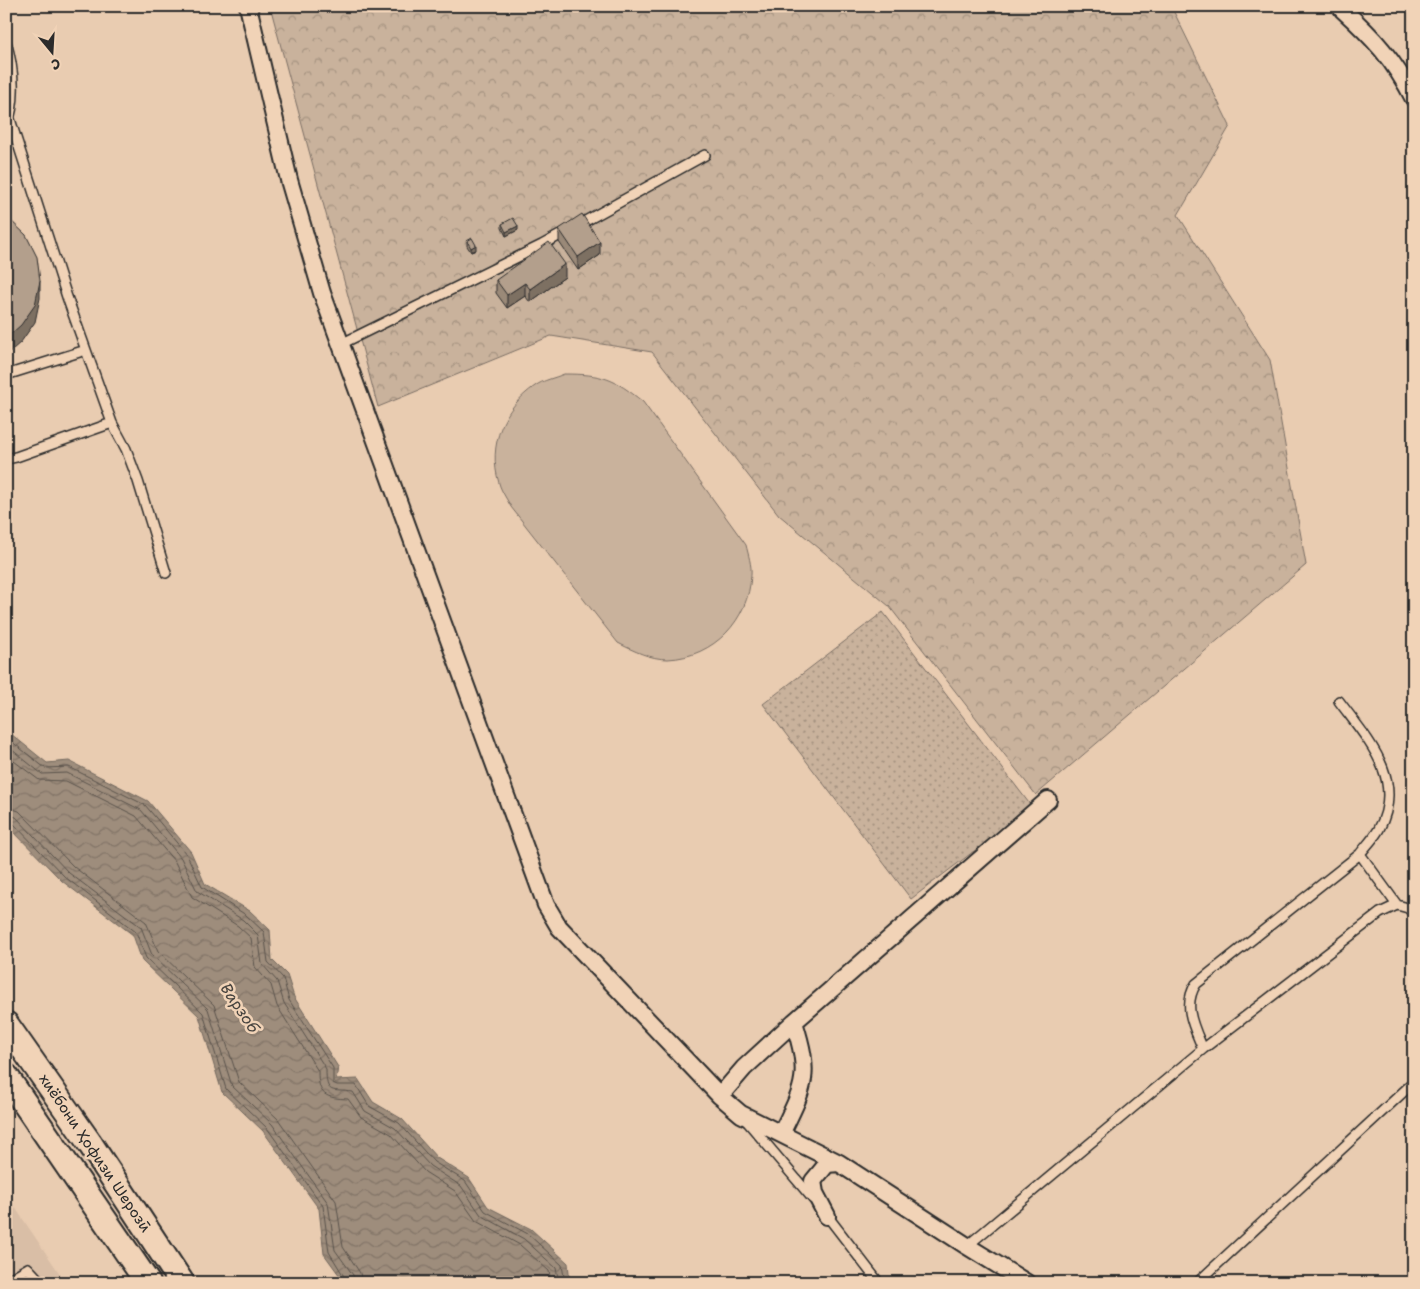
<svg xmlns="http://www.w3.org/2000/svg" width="1420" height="1289" font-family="'Shantell Sans',sans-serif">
  <defs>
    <pattern id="grass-dots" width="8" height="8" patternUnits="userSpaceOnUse" patternTransform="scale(1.25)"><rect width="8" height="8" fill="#c9b29c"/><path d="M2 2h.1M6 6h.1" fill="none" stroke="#a3917f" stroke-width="1.8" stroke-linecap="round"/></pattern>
    <pattern id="forest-crowns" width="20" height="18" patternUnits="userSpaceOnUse" patternTransform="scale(1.25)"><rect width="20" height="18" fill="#c9b29c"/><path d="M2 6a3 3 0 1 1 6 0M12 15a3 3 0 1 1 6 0" fill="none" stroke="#a3917f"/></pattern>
    <pattern id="water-waves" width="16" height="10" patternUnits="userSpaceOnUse" patternTransform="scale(1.25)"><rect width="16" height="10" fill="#9e8d7c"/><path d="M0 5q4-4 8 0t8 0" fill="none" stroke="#817366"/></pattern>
  </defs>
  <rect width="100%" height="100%" fill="#e9ccb1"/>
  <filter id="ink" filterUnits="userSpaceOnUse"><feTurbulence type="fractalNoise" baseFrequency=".02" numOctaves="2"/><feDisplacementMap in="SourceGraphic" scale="10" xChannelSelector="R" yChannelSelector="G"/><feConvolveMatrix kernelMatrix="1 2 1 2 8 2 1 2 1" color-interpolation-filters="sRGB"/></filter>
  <g filter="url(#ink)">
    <path fill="#d9bea6" d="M6,1194L66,1283H6Z"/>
    <path fill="url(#grass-dots)" stroke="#7a6e64" d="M883,612L1032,807L911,899L763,704Z"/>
    <path fill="url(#forest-crowns)" stroke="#7a6e64" d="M270,6H1171L1230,126L1178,215L1270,360L1306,565L1036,795L889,606L779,515L652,352L551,336L378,407Z"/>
    <path fill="#c9b29c" stroke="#7a6e64" d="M564,374C602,374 614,378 643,402L746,545C748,554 752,565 751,575C749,620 714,657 668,659C650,659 634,651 618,643L511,507C507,499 501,491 499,483C487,445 504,407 535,386C543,380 555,378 564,374Z"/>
    <path fill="url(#water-waves)" stroke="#70665c" d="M6,730L47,763L69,761L148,801L191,852L205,884L250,911L270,930L272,960L287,975L294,997L338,1067L336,1080L358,1079L373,1102L402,1119L437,1158L469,1178L488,1207L531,1229L568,1263L570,1283H345L324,1254L319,1209L263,1131L222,1092L199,1016L142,961L133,935L62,881L6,824Z"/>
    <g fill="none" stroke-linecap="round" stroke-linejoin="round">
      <path stroke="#59524b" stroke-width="1" d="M6,737L45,768L69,767L145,805L187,855L202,887L246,915L264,932L268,962L283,978L289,1000L333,1068V1083L337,1085H356L369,1106L399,1123L434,1162L465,1181L485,1211L528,1234L562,1265L565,1283
        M6,745L42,774L67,773L141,810L181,858L197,891L243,920L258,935L262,964L277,981L284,1003L326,1069C326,1096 332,1089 353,1092L365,1111L395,1128L430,1166L461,1186L481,1215L524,1239L556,1268L559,1283
        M6,755L39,780L66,781L136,816L175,862L192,897L238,926L251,938L255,967L271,985L277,1006L318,1071C318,1096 326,1098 348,1099L361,1117L391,1134L425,1172L455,1191L476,1221L520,1245L549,1271L551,1283
        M6,807L19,811L74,867L146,922L158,951L214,1005L239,1082L278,1119L336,1201L343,1247L360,1273L362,1283
        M6,814L16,817L69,873L141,927L152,955L208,1009L232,1086L272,1124L328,1203L335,1250L353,1275L355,1283
        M6,821L12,822L65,877L136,932L146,958L203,1013L226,1089L267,1128L323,1206L329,1252L348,1283"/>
      <defs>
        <path id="service" d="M6,42C14,68 17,102 6,128
          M10,119L67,297L112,423L126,449L138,481L166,573
          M339,345L542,245L705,155
          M6,375L86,350
          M6,459L16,457L112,423
          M1360,854L1397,905
          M1203,1049C1194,1027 1182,1006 1196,984L1360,854C1366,846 1374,838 1379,829C1406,779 1367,739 1339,701
          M746,1120L813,1199
          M825,1213L879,1283
          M967,1246L1203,1049L1380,913L1397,905L1408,908L1414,914
          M6,1281L28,1268L42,1283
          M1197,1283L1414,1082"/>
        <path id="minor" d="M248,6L289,180L322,293L546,905L559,927L720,1096L741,1114L839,1163L967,1246L1027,1283
          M1342,9C1374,38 1394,60 1414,99
          M720,1096L744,1068L794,1022
          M781,1134C805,1085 811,1076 794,1022L1048,800
          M827,1216L815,1193L813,1181L827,1164L839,1163"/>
        <path id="secondary" d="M6,1024L91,1145L182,1283
          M6,1076L148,1283"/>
      </defs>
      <use href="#service" stroke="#2b2b2b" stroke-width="12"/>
      <use href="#minor" stroke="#2b2b2b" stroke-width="20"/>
      <use href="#secondary" stroke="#2b2b2b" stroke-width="28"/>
      <use href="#service" stroke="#f1d3b7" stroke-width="9"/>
      <use href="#minor" stroke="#f1d3b7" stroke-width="16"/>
      <use href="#secondary" stroke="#f1d3b7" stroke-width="24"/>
    </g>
    <path fill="#9a8978" stroke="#2b2b2b" d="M502,224L518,230L506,236L502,228Z
      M559,229L600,255L578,270L559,242Z
      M467,241L476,250L471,252L467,246Z
      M565,277L530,302L525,296L507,308L496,293V280Z"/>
    <path fill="#7d6f62" stroke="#2b2b2b" d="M518,226V230L506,236V232Z
      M600,242V255L578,270V257Z
      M476,245V250L471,252V248Z
      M565,264V277L530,302V289Z
      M40,281V298L35,322L21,342L12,350L6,354V336Z
      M525,283V296L507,308V295Z"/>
    <path fill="#b39f8c" stroke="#2b2b2b" d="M582,214L600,242L578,257L559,229Z
      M6,217L8,218L26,235L37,257L40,281L35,305L21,325L12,333L6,336Z
      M513,218L518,226L506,232L502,224Z
      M472,238L476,245L471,248L467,241Z
      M549,242L565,264L530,289L525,283L507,295L496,280Z"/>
  </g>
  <g text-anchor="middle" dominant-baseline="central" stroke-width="5" stroke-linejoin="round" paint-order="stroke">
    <g font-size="15" fill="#2b2b2b" stroke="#f1d3b7">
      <text transform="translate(95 1153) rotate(56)">хиёбони Ҳофизи Шерозӣ</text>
    </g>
    <g font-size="16" font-style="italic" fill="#48443f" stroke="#f1d3b7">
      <text transform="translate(240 1008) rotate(56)">Варзоб</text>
    </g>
  </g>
  <rect width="1420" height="1289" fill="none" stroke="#f1d3b7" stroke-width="25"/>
  <rect x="12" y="12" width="1395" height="1264" fill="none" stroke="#2b2b2b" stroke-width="2" filter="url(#ink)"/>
  <g transform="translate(52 52) rotate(162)" stroke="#f1d3b7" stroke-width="4" paint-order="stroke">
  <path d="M0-4L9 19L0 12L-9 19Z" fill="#2b2b2b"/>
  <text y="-8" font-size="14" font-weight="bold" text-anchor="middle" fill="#2b2b2b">С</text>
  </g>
</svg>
